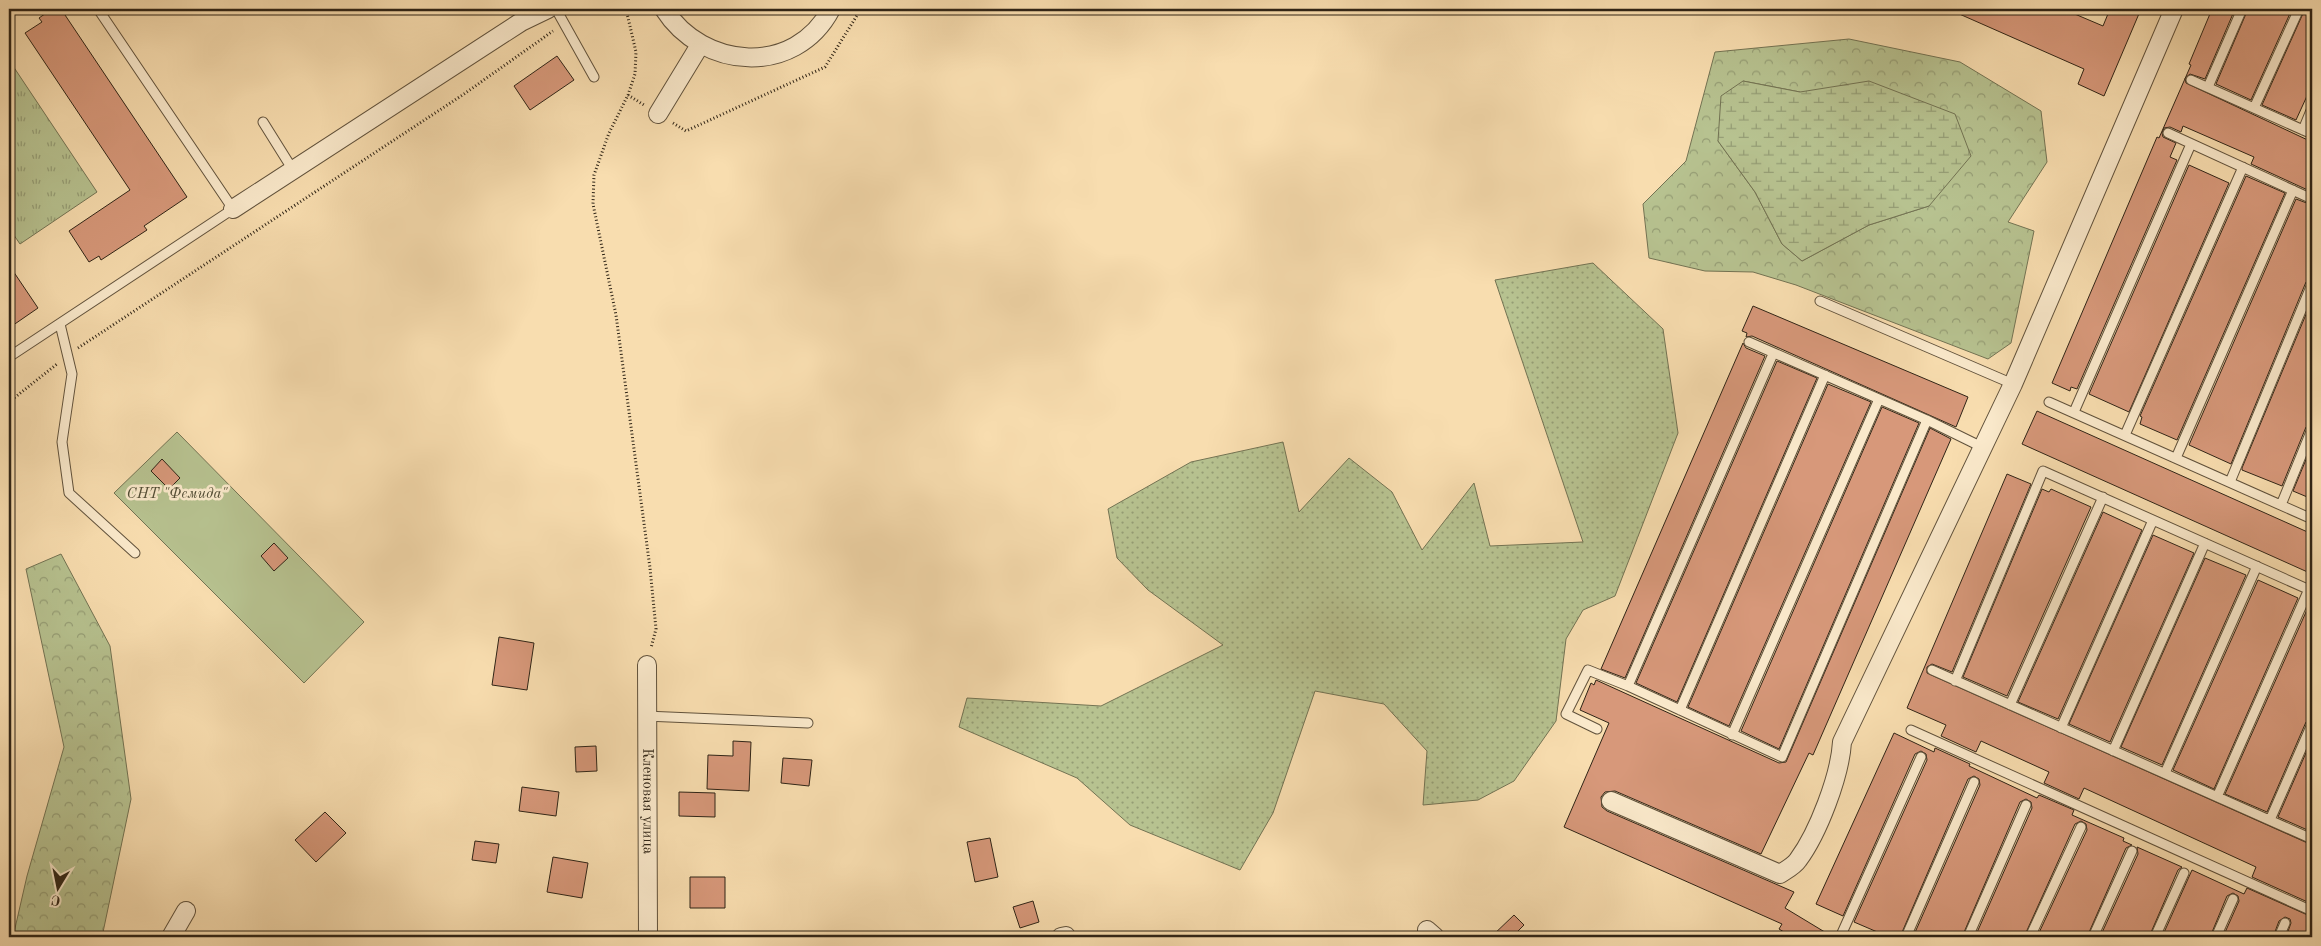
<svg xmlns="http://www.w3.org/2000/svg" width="2321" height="946" font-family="'Old Standard TT',serif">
  <defs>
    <pattern id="grass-dots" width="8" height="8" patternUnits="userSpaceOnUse" patternTransform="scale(1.25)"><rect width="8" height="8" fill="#b7c290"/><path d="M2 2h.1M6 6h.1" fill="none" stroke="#959d75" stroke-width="1.8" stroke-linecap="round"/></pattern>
    <pattern id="forest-crowns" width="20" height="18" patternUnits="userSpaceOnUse" patternTransform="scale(1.25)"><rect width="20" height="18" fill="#b7c290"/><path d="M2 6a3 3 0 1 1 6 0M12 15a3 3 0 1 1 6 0" fill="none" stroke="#959d75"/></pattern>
    <pattern id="wetland-marsh" width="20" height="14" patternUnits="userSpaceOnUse" patternTransform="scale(1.25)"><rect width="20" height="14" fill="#b7c290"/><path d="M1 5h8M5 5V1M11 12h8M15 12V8" fill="none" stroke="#959d75"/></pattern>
    <pattern id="park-tufts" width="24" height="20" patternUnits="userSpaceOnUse" patternTransform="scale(1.25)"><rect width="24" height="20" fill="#b7c290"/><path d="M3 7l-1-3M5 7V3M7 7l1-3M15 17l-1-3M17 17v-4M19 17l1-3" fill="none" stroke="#959d75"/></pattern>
  </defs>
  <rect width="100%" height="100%" fill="#f8ddaf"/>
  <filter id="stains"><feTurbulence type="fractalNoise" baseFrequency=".004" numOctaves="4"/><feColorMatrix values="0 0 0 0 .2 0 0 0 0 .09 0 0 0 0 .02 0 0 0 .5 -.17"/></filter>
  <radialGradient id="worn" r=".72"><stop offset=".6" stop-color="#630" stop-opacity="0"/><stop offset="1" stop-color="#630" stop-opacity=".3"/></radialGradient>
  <path fill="url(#grass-dots)" stroke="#737353" d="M1593,263L1663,329L1678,433L1615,596L1583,610L1566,639L1556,721L1514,781L1478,800L1423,805L1427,751L1384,704L1315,691L1273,813L1240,870L1130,825L1077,778L959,727L967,698L1101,706L1223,645L1148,590L1117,558L1108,509L1191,462L1283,442L1299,512L1349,458L1392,492L1422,550L1474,483L1490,546L1583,542L1495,280Z"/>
  <path fill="url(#forest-crowns)" stroke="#737353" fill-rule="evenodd" d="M1849,39L1960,62L2041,111L2047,162L2008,222L2034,231L2011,343L1988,359L1796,285L1753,272L1705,271L1649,258L1643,204L1686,161L1715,52ZM1743,81L1800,92L1929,206L1869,225L1802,261L1782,244L1755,192L1718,141Z
    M61,554L110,646L131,799L102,937H13L27,876L64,747L26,569Z"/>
  <path fill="url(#wetland-marsh)" stroke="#737353" d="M1743,81L1800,92L1869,81L1955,114L1971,156L1929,206L1869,225L1802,261L1782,244L1755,192L1718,141L1721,96Z"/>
  <path fill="url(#park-tufts)" stroke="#737353" d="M9,60L97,192L20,244L9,228Z"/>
  <path fill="#b7c290" stroke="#737353" d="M177,432L364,622L304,683L114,493Z"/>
  <path fill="#d7987a" stroke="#2f2416" d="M52,9H61L187,197L144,226L147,230L101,260L99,256L89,262L69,231L130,190L25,33L42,22L39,18Z
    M1948,9H2063L2103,26L2110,9H2141L2104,96L2078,84L2084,69Z
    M2212,9H2235L2205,79L2190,74L2185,78L2186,83L2312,142V192L2251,164L2254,157L2183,126L2181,132L2170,127L2164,128L2162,133L2163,137L2176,143L2170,157L2177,160L2077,389L2071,387L2070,391L2052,383L2157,137L2159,138L2191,65L2189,64Z
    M2248,9H2292L2251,100L2216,84Z
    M2305,9H2312V85L2296,120L2262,105Z
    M557,56L574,80L530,110L514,86Z
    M2189,165L2229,183L2129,412L2089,394Z
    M2246,176L2285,193L2177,440L2140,424L2142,417L2140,416Z
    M2296,199L2312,205V278L2306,282L2231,464L2189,445Z
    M9,265L38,308L9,328Z
    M2312,300V423L2306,427L2282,486L2242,470V468Z
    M1753,306L1968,397L1956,427L1752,336L1746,337L1747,333L1742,331Z
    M1743,343L1746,348L1765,356L1625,678L1601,669Z
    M1777,361L1817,378L1677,702L1636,683Z
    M1828,384L1871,402L1729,726L1688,707Z
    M1882,407L1919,423L1779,749L1741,731Z
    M2037,411L2312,534V574L2022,444Z
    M1930,428L1951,439L1813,755L1809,753L1761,854L1615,791L1605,792L1601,797L1602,807L1607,811L1794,892L1785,908L1833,937H1792L1779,929L1782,924L1564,827L1609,723L1580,710L1591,683L1594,685L1596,680L1779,763L1786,762Z
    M2312,445V499L2293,491Z
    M162,459L180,478L169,489L151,471Z
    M2007,474L2031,484L1952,672L1932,664L1927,667V673L2312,845V904L2252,877L2256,867L2084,788L2079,799L2044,783L2049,772L1981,741L1976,752L1941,736L1946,725L1907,708Z
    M2042,489L2049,492L2051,489L2091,507L2007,696L1963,677Z
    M2103,512L2142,530L2058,719L2018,702Z
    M2153,535L2194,553L2110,742L2069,724Z
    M274,543L288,558L274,571L261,556Z
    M2205,558L2246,575L2162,765L2121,747Z
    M2258,580L2298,598L2214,789L2173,770Z
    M2310,603L2312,604V718L2306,722L2267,812L2225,794Z
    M499,637L534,643L527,690L492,685Z
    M1894,733L1934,752L1935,748L1970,764L1969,766L2037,798L2039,795L2074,810L2072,815L2124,838L2123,841L2132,845L2126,848L2087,937H2037L2087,830L2086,824L2081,821L2075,824L2024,937H1975L2032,808L2031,802L2026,799L2020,802L1962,937H1913L1980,785L1979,779L1974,776L1968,779L1900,937H1889L1854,922L1927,760L1926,754L1921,751L1915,754L1843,916L1816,904Z
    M2312,739V832L2278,817Z
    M733,741L751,742L749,791L707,789L708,755L733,756Z
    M596,746L597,771L576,772L575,747Z
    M783,758L812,760L809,786L781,783Z
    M522,787L559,792L556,816L519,811Z
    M679,792L715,793V817L679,816Z
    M325,812L346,833L316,862L295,840Z
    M990,838L998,877L975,882L967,842Z
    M475,841L499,844L496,863L472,860Z
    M2137,847L2182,867L2178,870L2149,937H2100L2138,854Z
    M553,857L588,863L582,898L547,892Z
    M2192,870L2244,894L2247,888L2312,917V937H2286L2291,923L2290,919L2285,917L2279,921L2273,937H2223L2239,901L2238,896L2233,893L2227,896L2210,937H2162Z
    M690,877H725V908H690Z
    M1033,901L1039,922L1020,928L1013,907Z
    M1514,915L1524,925L1512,937H1491Z"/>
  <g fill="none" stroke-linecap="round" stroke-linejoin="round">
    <defs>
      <path id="service" d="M556,9L594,77
        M2191,80L2312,134
        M2208,87L2242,9
        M2254,108L2299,9
        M263,122L293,170
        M2303,130L2312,108
        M2168,133L2312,199
        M1820,301L2013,384
        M60,324L72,374L62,442L69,493L135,553
        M1749,342L1927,420L1982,447
        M9,357L233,209L98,9
        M2049,402L2312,519
        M2074,412L2191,144
        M2125,435L2243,167
        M2176,458L2293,190
        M2230,482L2312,284
        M2281,505L2312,429
        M1932,670L2312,839
        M1955,681L2043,471L2312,591
        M1628,686L1773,354
        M2010,705L2103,497
        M1680,710L1825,375
        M645,716L808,723
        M2061,728L2153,520
        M1597,729L1566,714L1588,670L1628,686L1782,757L1927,420
        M1911,730L2312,911
        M1732,735L1879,399
        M2113,751L2205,543
        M2165,773L2257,566
        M2217,797L2309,589
        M2270,820L2312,724
        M1848,937L1842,933L1921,757
        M1906,937L1974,782
        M1968,937L2026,805
        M2030,937L2081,827
        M2093,937L2132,851
        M2155,937L2184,873
        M2216,937L2233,899
        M2279,937L2285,923"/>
      <g id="minor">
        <path d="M664,9C703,70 795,77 831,9"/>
        <path d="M658,114L700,45"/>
        <path d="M233,209L521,22L548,9"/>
        <path id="s1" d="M647,665L648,937"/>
        <path d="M1611,801L1780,874C1786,870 1794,866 1798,860C1818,833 1840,776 1842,742L2013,384L2174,9"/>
        <path d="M1427,930L1435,937"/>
        <path d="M171,937L186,911"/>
        <path d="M1061,937L1066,936"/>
      </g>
    </defs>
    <use href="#service" stroke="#61523c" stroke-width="11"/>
    <use href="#minor" stroke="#61523c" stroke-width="20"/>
    <path stroke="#2f2416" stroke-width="3" stroke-dasharray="1 2.5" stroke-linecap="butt" d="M626,9L636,52L635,74L628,95L609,133L594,175L593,204L616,315L650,568L656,629L651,648
      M628,95L644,105
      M673,123L686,131L825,67L861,9
      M78,348L464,94L553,31
      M9,402L57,364"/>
    <use href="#service" stroke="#fae9cb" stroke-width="9"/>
    <use href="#minor" stroke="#fae9cb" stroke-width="18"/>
  </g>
  <g text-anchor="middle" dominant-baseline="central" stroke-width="5" stroke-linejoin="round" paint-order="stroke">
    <g font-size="15" font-style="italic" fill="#514c34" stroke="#fae9cb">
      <text x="177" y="494">СНТ "Фемида"</text>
    </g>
    <g font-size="15" fill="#2f2416" stroke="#fae9cb">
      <text stroke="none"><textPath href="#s1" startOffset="136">Кленовая улица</textPath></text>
    </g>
  </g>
  <rect width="2321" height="946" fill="none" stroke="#f8ddaf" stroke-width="30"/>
  <rect x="10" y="10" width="2301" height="926" fill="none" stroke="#2f2416" stroke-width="2.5"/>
  <rect x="15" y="15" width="2291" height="916" fill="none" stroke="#2f2416"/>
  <g transform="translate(58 888) rotate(190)" stroke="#fae9cb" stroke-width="4" paint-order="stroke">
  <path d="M0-4L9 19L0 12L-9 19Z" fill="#2f2416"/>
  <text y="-8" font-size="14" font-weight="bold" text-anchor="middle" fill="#2f2416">С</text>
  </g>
  <rect width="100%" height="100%" filter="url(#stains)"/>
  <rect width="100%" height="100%" fill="url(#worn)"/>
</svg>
